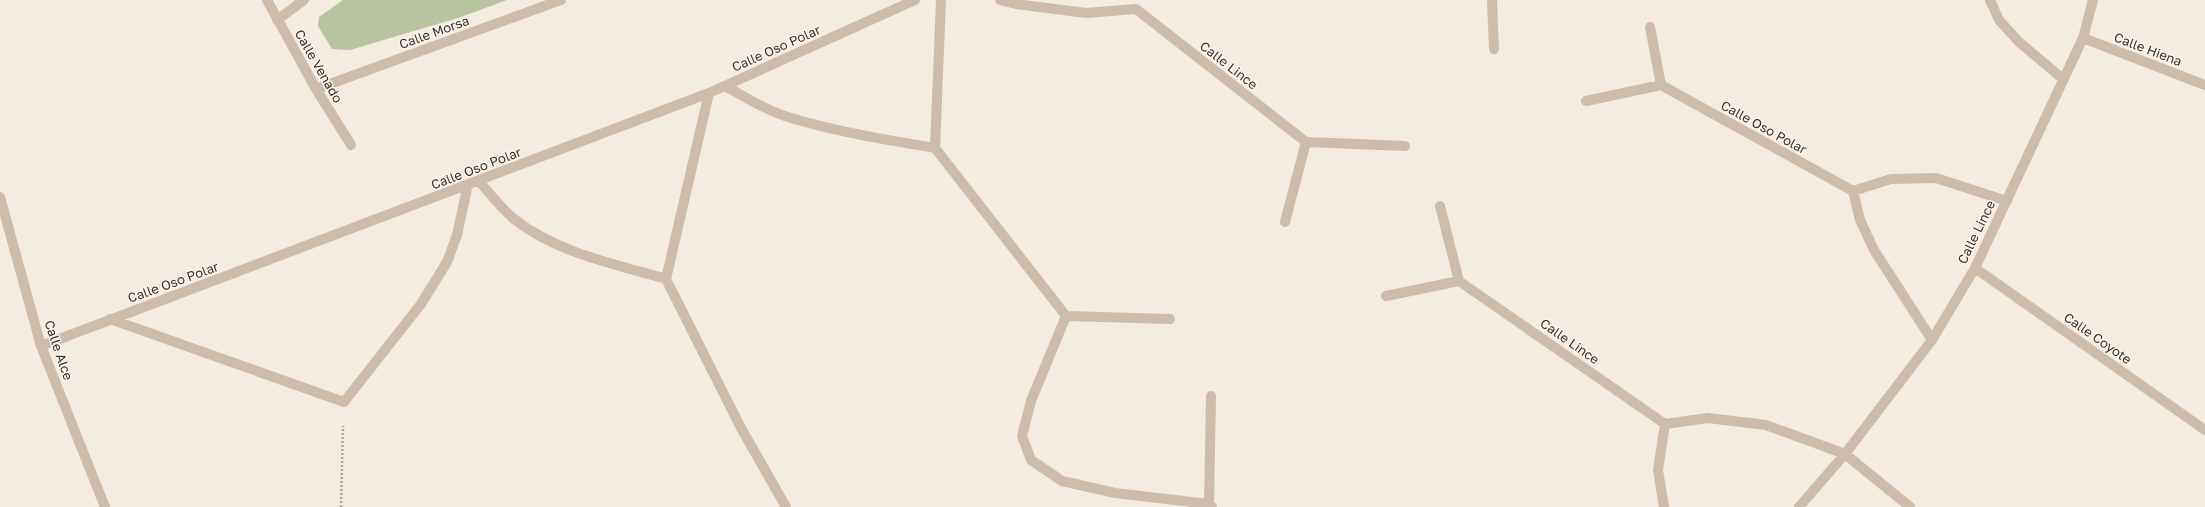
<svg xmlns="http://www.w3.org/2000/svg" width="2205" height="507" font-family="'Golos Text',sans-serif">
  <rect width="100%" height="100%" fill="#f4ebe1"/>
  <path fill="#b8c4a0" d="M343,0H507L461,17L350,50L332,49L318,26L319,17Z"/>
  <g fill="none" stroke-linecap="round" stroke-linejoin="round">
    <path stroke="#b9a596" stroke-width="2.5" stroke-dasharray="2 2" stroke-linecap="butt" d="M341,507L343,426"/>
    <path stroke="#cdbbac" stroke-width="10" d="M267,0L316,89L351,145
      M941,0L935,148L1066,316
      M1000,0L1016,4L1086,13L1136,9L1306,142L1405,146
      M1492,0L1494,49
      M1990,0L1999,20L2019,42L2063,79
      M277,20L304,0
      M1650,27L1661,85
      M2083,38L2205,85
      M725,86C746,98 768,111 791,118C838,132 887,140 935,148
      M316,89L561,0
      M709,93L666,279L741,428L786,507
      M1586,101L1661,85L1853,191L1891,179L1936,178L2007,201
      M479,181C490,194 501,208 514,219C557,253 615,264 666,279
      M1853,191L1860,220L1874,250L1932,340
      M0,197L41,346L105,507
      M1440,206L1459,281L1665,424L1708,418L1766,425L1845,454L1910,507
      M1285,222L1306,142
      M1975,268L2205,430
      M1386,296L1459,281
      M1066,316L1031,401L1022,436L1031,460L1062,481L1115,493L1209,504
      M1066,316L1170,319
      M110,319L344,402L421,304L447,262L457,235L468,184
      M41,346L709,93L915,0
      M1211,396L1209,504L1212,507
      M1664,507L1658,470L1665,424
      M1799,507L1845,454L1932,340L1975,268L2083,38L2093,0"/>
  </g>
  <g text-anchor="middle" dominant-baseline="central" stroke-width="3" stroke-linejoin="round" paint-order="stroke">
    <g font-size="13" fill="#3b302b" stroke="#fbf5ee">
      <text transform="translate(434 32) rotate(-20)">Calle Morsa</text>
      <text transform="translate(776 48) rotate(-24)">Calle Oso Polar</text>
      <text transform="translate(2148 49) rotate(21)">Calle Hiena</text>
      <text transform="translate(1229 65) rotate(38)">Calle Lince</text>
      <text transform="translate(319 66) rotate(60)">Calle Venado</text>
      <text transform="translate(1764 127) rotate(29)">Calle Oso Polar</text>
      <text transform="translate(476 168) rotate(-21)">Calle Oso Polar</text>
      <text transform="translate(1976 232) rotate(-64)">Calle Lince</text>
      <text transform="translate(173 282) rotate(-20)">Calle Oso Polar</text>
      <text transform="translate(2098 338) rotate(35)">Calle Coyote</text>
      <text transform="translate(1570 341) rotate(35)">Calle Lince</text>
      <text transform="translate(59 350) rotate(71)">Calle Alce</text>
    </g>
  </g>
</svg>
